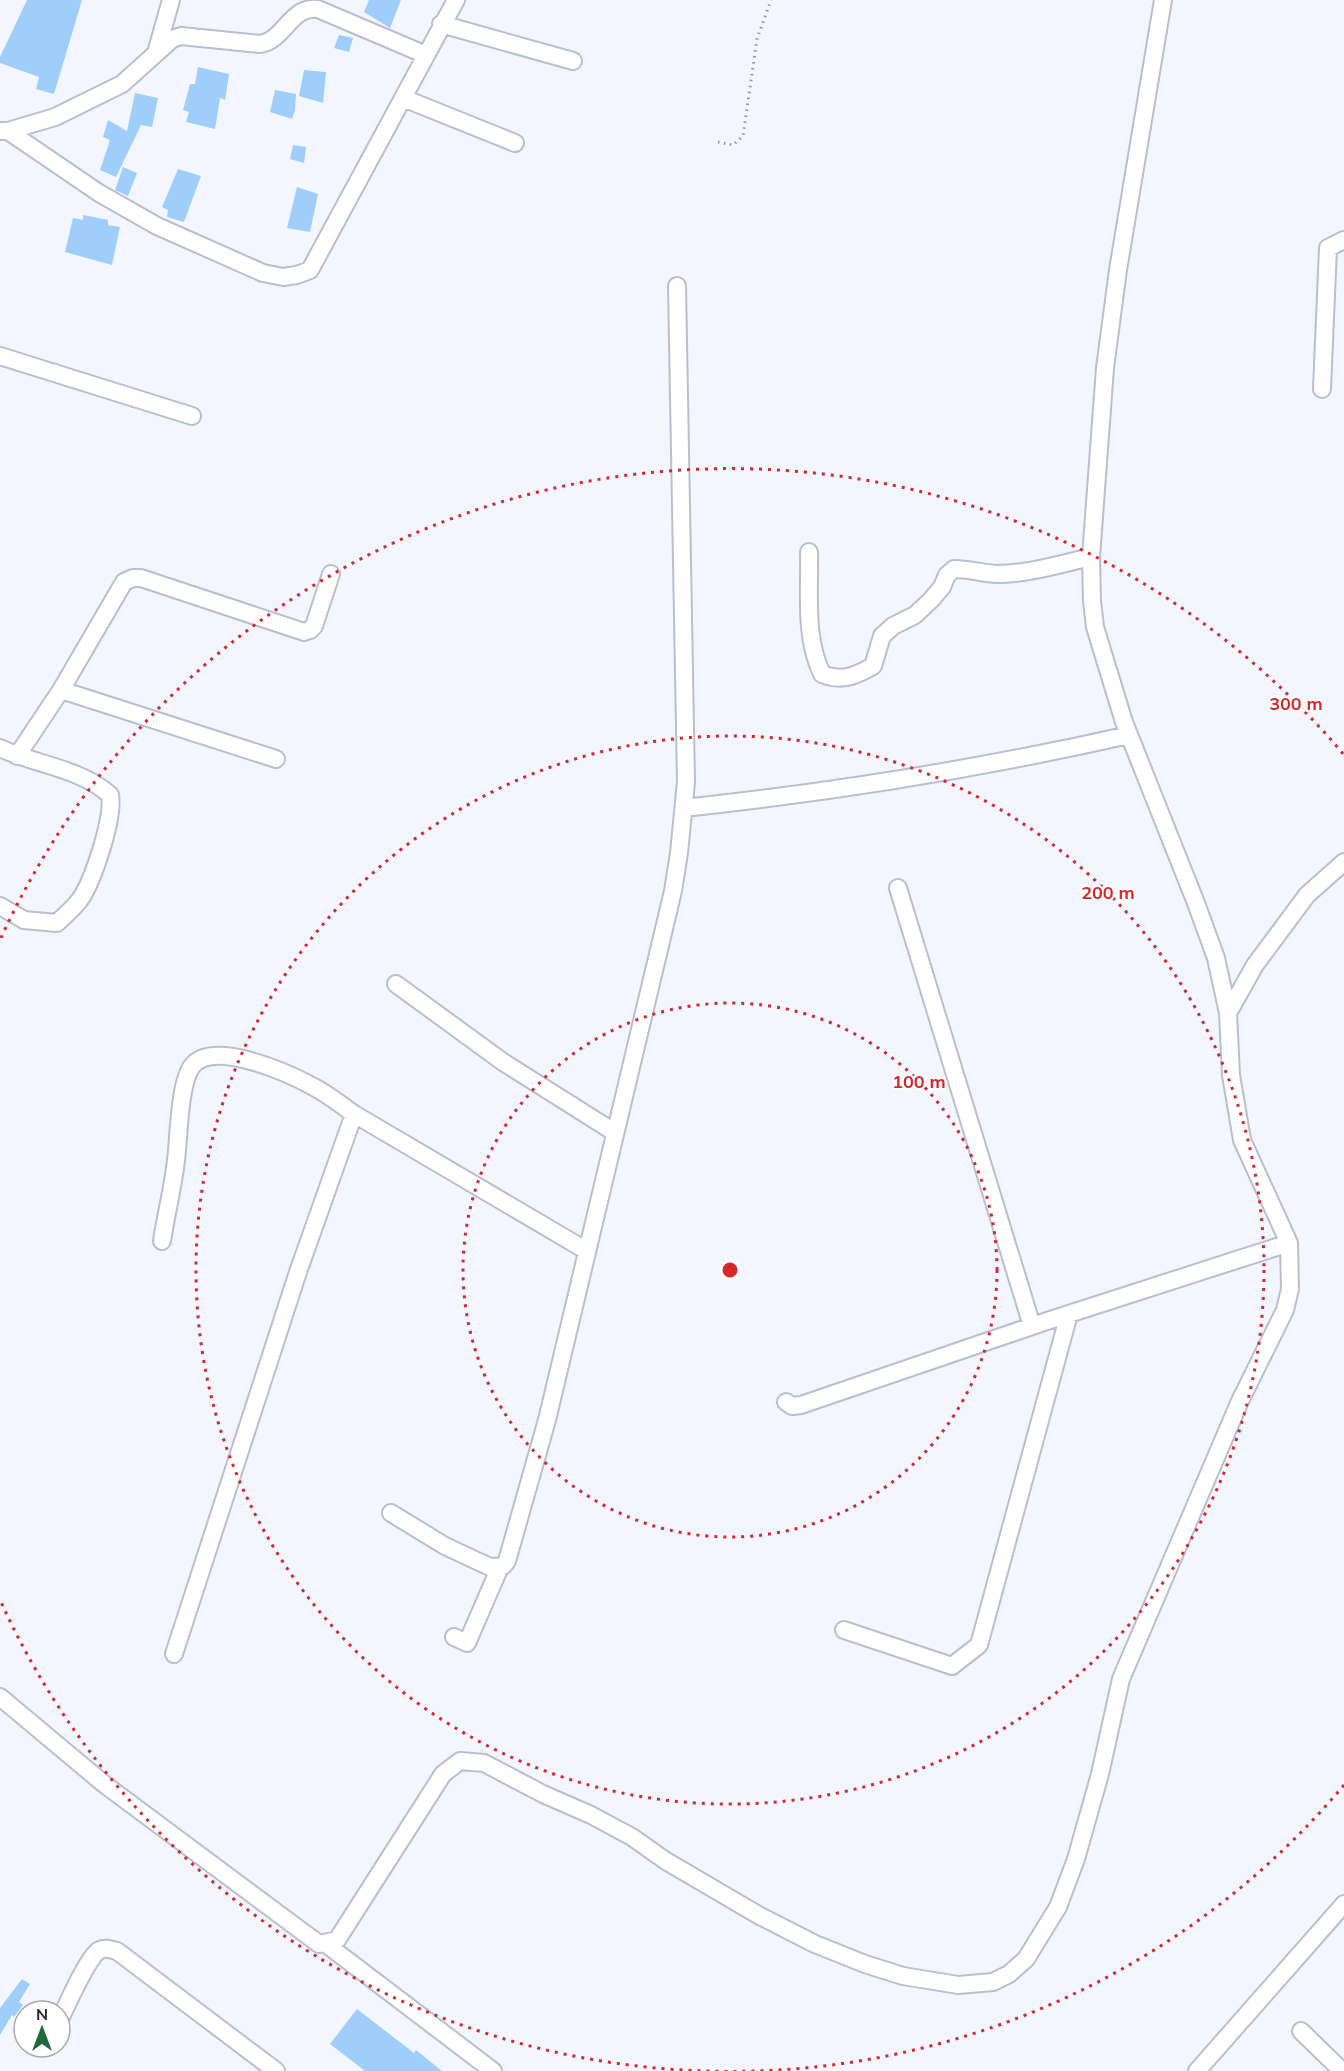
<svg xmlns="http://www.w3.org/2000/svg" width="1344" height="2071" font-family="Mulish,sans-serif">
  <rect width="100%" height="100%" fill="#f3f6fe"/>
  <path fill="#9ecef9" d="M27,0H82L54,94L36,89L39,77L0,63V57Z
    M369,0H401L390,28L364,12Z
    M339,35L353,38L349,52L334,48Z
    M198,67L229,74L225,100L220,98L215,129L186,122L189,112L183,110L190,84H195Z
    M304,70L326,72L323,103L299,96Z
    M275,90L296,94L295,111L292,119L270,112Z
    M135,93L158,98L152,127L141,125L116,177L100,170L110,140L103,137L108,120L127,131Z
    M293,145L306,147L304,163L290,159Z
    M123,167L137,173L128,196L115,190Z
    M178,169L201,176L184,222L167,217L168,210L162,207Z
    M297,187L318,194L310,232L287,228Z
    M83,215L108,220V225L120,227L112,265L65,252L73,218L83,220Z
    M22,1979L30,1984L19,2002L23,2005L14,2017L12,2015L0,2035V2008Z
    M357,2009L414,2053L416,2050L442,2071H365L330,2044Z"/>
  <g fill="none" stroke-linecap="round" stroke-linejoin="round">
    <defs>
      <path id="minor" d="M441,24L573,61
        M156,53L171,0
        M403,98L515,143
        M1,131H8L55,117L122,84L172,39L181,36L260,44C284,41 291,5 318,9L426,55
        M8,131L99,193L157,226L263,273L283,277L297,275L310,270L456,0
        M0,356L192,416
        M1322,389L1328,248L1344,240
        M809,552C810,592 804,637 822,674C842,682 855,676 873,666L882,636L893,626L915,615L931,600L942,587L947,575L954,569C968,569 982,573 997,574C1028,574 1060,564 1091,557
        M61,690L276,759
        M0,748C36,765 80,768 110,795C114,817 95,874 83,895C77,906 65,915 57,923L24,920L0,906
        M17,756L61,690L124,582L133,578H141L304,632L310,630L314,626L331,574
        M684,808C833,792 983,768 1129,735
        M898,888L1032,1326
        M396,984L503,1062L614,1132
        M1228,1013L1255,965L1307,895L1344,862
        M162,1241C166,1214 173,1188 176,1160C179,1137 179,1084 192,1066C213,1039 288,1073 312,1086C326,1093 340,1104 354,1114
        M786,1402L792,1406L801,1405L1047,1321L1289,1243
        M391,1513L445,1546L490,1567L503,1566L507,1561L547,1420L673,891L679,853L686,782L677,286
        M844,1630L952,1666L979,1645L1069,1314
        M454,1637L467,1643L500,1567
        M174,1654L298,1272L354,1114L587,1251
        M0,1697L104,1784L319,1944L337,1940L443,1774L460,1761L484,1763L543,1794L591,1815L632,1837L666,1861L760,1916L815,1944L865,1964L903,1976L958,1985L993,1982L1009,1974L1026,1959L1058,1907L1076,1859L1100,1774L1121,1679L1240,1401L1285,1310L1290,1289L1289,1243L1242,1140L1231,1075L1228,1013L1216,958L1196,903L1124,722L1095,627L1092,601L1091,557L1105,368L1118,270L1163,0
        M326,1944L493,2071
        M60,2019C68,2003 86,1961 98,1951C104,1947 110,1949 117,1951L276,2071
        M1301,2031L1342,2071
        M1197,2071L1344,1904"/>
    </defs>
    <use href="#minor" stroke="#b9bfd1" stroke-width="20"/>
    <path stroke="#95979f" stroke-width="3" stroke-dasharray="1.5 4.5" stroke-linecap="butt" d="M718,142L733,145L743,136L757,39L771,0"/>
    <use href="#minor" stroke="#fff" stroke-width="16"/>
  </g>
  <g fill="none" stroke="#d62828" stroke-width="3" stroke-dasharray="3 6">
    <circle cx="730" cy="1270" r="267"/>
    <circle cx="730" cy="1270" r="534"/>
    <path d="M1344 1785A801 801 0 0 1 1 1602M1 938A801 801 0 0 1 1344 755"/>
  </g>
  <circle cx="730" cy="1270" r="9" fill="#d62828" stroke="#fff" stroke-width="3"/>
  <g font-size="18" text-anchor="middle" font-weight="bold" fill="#d62828" stroke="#fff" stroke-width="4.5" stroke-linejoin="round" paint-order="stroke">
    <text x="1296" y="710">300 m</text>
    <text x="1108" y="899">200 m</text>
    <text x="919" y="1088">100 m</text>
  </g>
  <g transform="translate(42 2029)"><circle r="28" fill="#ffffff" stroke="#a9a9ac" stroke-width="1.5"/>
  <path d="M0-4.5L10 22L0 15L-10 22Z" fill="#1f6a38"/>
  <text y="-9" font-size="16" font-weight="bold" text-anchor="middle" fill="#272930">N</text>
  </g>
</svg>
